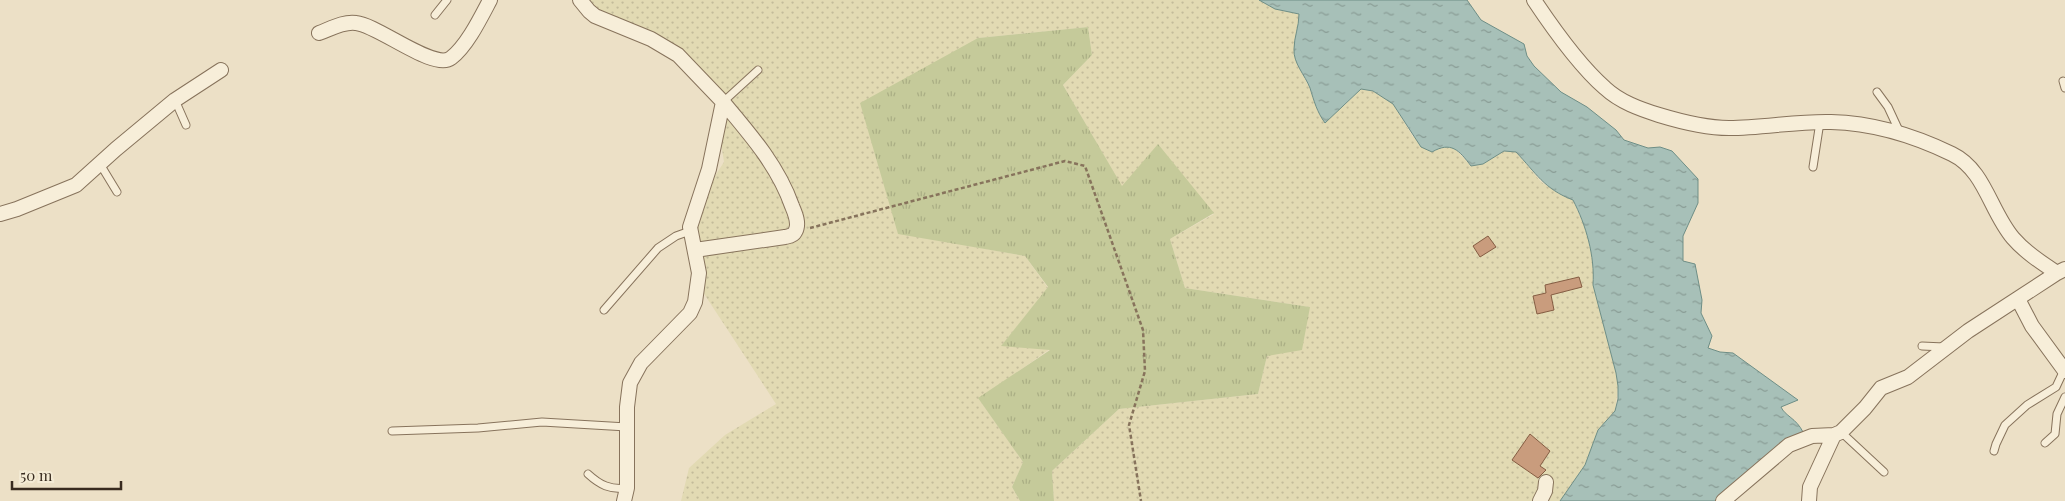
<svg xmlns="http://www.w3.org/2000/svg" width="2065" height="501" font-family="'Playfair Display',serif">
  <defs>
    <pattern id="farmland-dots" width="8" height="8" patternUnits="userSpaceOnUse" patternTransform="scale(1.25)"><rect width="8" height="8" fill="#e2dab3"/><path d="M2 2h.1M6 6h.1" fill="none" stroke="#c3bb9a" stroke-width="1.8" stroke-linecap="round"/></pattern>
    <pattern id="grass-tufts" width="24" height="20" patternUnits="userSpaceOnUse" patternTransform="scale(1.25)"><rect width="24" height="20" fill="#c5ca9a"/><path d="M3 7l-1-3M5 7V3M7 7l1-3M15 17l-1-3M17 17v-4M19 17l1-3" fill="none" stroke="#aaae84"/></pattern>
    <pattern id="water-ripples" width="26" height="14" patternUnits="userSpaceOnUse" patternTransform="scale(1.25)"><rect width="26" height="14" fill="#a7c0b8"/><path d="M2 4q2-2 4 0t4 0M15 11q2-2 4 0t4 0" fill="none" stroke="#899c95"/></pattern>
  </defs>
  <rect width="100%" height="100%" fill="#ece0c6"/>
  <path fill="url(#farmland-dots)" d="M589,0H1259L1275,9L1299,14V26L1295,38L1297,64L1309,87L1318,112L1344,106L1361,89L1373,91L1393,104L1413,137L1454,148L1471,166L1483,164L1504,151L1516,152L1541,182L1561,195L1573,200L1588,235L1594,272L1593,285L1616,373L1618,386L1615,411L1598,430L1585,465L1560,501H1054L1052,471L1119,409L1258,394L1267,356L1310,307L1185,288L1170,239L1214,214L1122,187L1063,85L1092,55L1088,27L978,38L898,233L1025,256L1048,288L1002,345L1050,349L979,399L1023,462L1012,487L1020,501H681L689,468L725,435L776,404L697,283L693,231L702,196L724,162L721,143L723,94L669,49L602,17Z"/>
  <path fill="url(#grass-tufts)" d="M1088,27L1092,55L1063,85L1122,186L1158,144L1214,213L1170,239L1185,288L1310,307L1302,350L1267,356L1258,394L1119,409L1052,471L1054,501H1020L1012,487L1023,462L978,398L1050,350L1001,346L1048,287L1025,256L898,234L860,103L978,38Z"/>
  <path fill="url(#water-ripples)" stroke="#6e8e86" d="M1259,0H1467L1481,20L1524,44L1527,56L1534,66L1561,92L1587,107L1616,130L1624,140L1648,148L1660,147L1672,151L1698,179V203L1683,236V261L1695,264L1702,300L1701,313L1712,336L1708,348L1720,352L1733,353L1798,400L1781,407C1785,416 1796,418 1803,432L1759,464L1721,501H1560L1585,465L1598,430L1615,411L1618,399V386L1616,373L1593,285C1595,256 1586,225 1573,200C1544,189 1536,173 1516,152L1504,151L1483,164L1471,166C1459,150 1451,141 1432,152L1421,147L1393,104L1373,91L1361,89L1325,123C1317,112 1314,101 1310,88C1305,75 1293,63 1294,49C1294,37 1299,27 1299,14L1275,9Z"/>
  <path fill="#c99c7d" stroke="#855d43" d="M1488,236L1496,247L1480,257L1473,246Z
    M1579,277L1582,287L1551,295L1554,310L1537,314L1533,296L1546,293L1545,285Z
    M1530,434L1550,451L1540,466L1546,470L1538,478L1512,460Z"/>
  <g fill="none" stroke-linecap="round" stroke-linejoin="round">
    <defs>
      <path id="lane" d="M435,15L447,0
        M2063,81L2065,88
        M1877,92L1888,107L1901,135
        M175,100L186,125
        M723,102L758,70
        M100,164L117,192
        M1813,167L1820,122
        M604,310L658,248L676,236L690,231
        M1922,346L1944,347
        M392,431L478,428L542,422L627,427
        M1841,432L1884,472
        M2045,443L2055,434L2057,414L2065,397
        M1994,451L1996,444L2005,425L2027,405L2056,387L2064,370
        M588,474C600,485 610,490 627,488"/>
      <path id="street" d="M580,0L589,11L595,16L651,39L678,55L723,102L709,169L690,227L699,273L695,302L690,313L641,363L630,383L627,407V488L624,501
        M1534,0C1552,27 1581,67 1605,88C1620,102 1640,109 1659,115C1682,122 1705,128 1729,128C1763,128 1797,121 1831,122C1872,123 1915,136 1952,154C1985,170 1990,211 2013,238C2025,252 2042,263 2057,273L2065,269
        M319,33C330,29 344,21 356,23C378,25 434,71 451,58C467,46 481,17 490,0
        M0,214L17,209L76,185L116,149L175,100L221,70
        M695,250L785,237C789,236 793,236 795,232C800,224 795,213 792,206C778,166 750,134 723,102
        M2018,299L2032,326L2065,371
        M1540,501L1545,491L1546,482
        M1723,501L1789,445L1812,436L1834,435L1841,432L1865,408L1881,388L1908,377L1968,331L2057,273
        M1809,501L1810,487L1834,435"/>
    </defs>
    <use href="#lane" stroke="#87735c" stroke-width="9"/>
    <use href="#street" stroke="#87735c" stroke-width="16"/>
    <path stroke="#87735c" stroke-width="2.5" stroke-dasharray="4 2.5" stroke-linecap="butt" d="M810,228L1065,161L1085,166L1143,330L1145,371L1129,425L1141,501"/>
    <use href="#lane" stroke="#f7eed9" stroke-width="7"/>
    <use href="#street" stroke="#f7eed9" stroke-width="14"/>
  </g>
  <path d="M12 481v8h109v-8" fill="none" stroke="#382b1f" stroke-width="2.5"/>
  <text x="20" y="481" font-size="15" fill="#382b1f" stroke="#f4ebd5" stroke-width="4" paint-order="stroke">50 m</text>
</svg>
